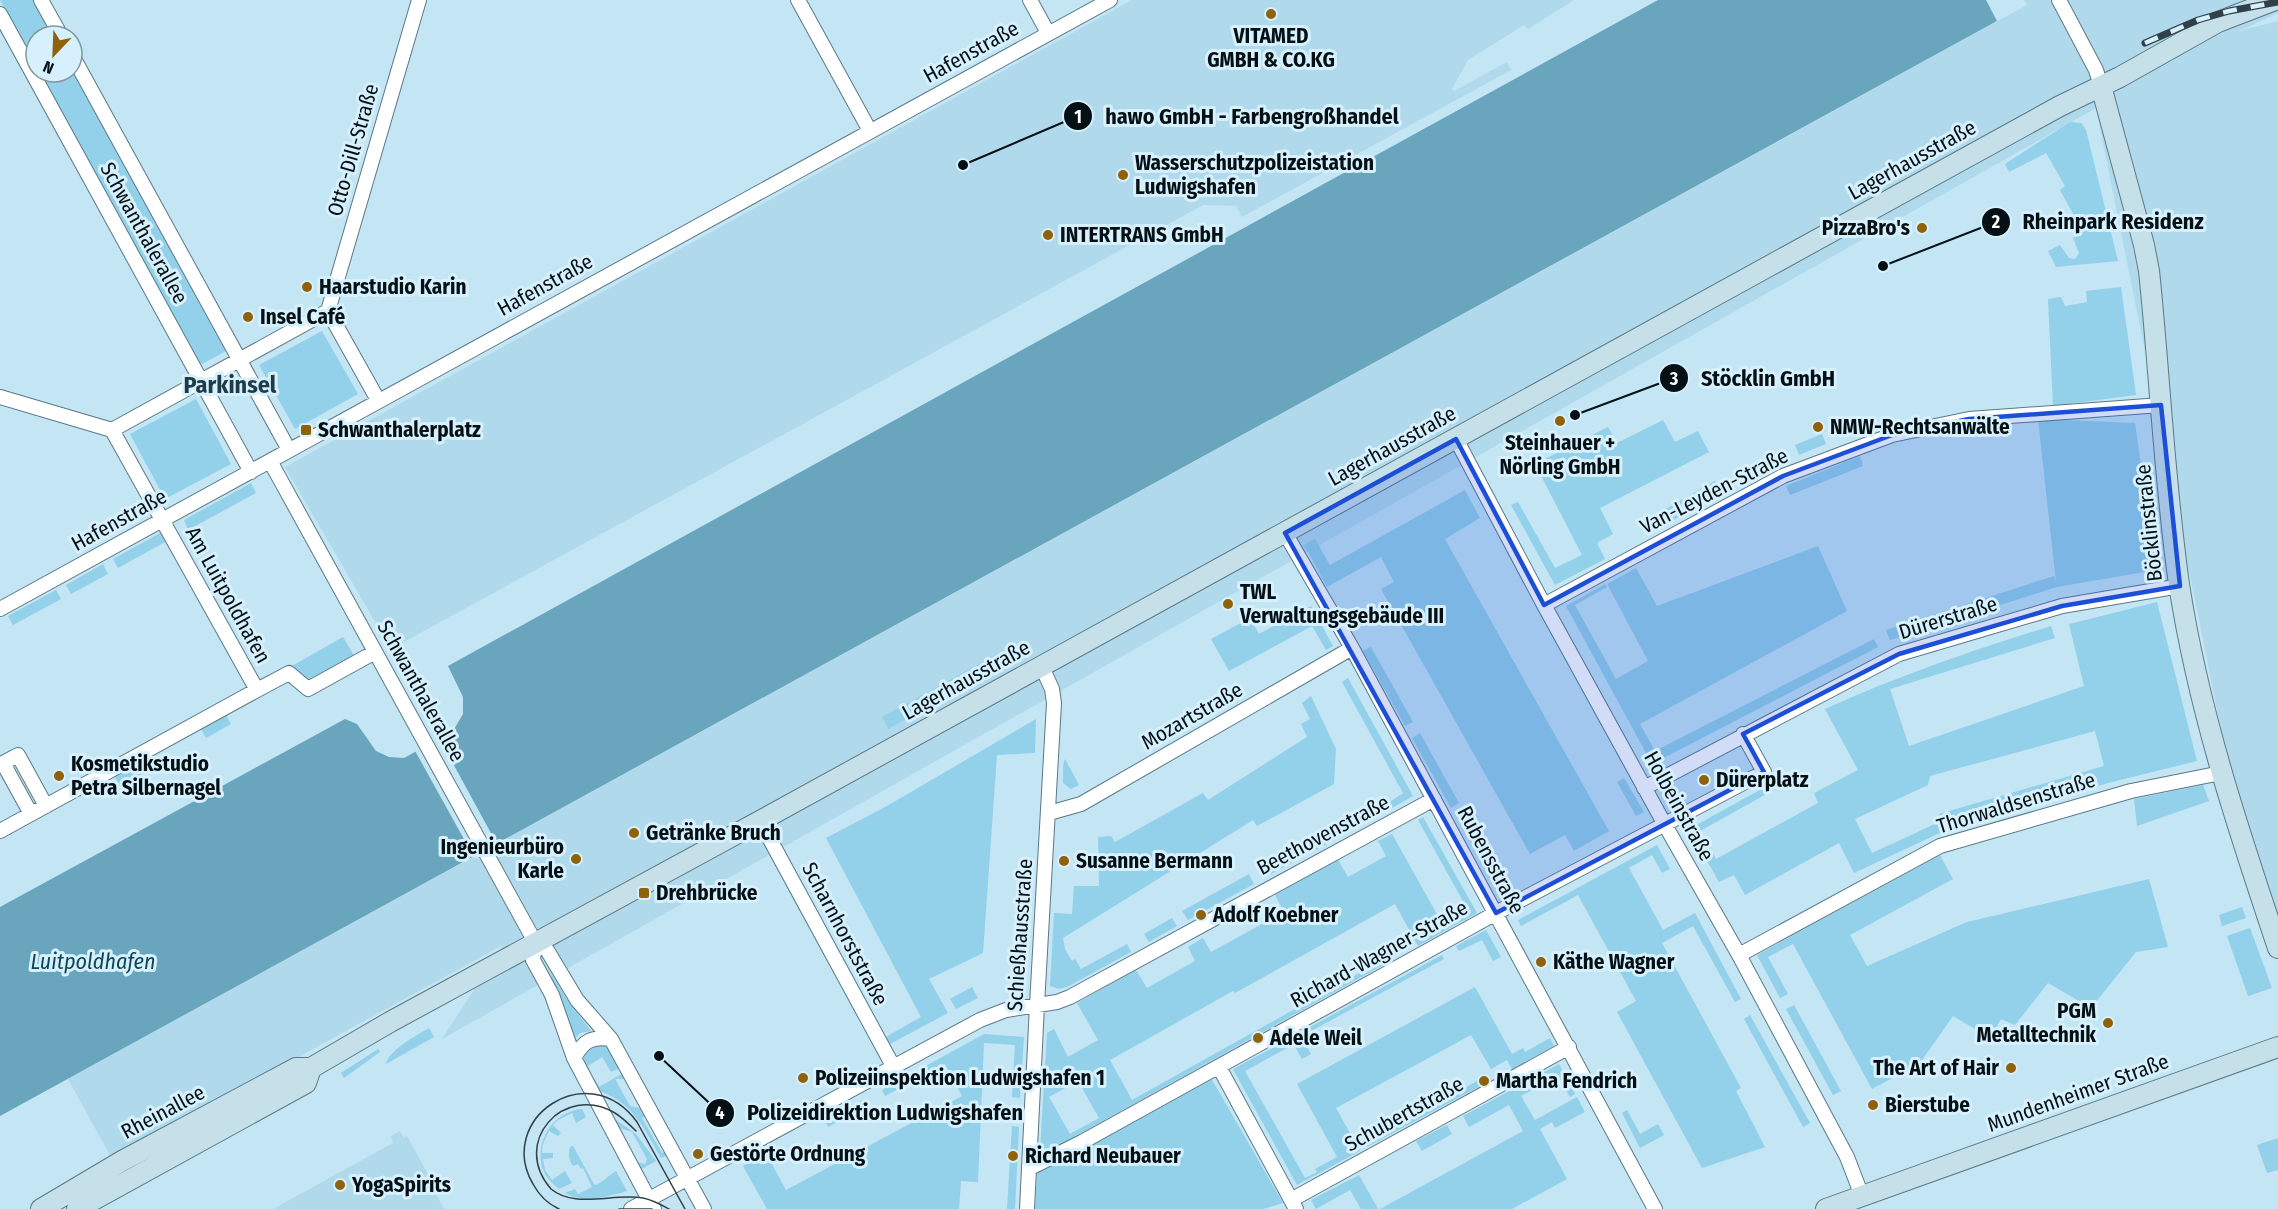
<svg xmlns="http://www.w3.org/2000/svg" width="2278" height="1209" font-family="'Fira Sans Condensed',sans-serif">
  <rect width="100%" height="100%" fill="#c3e5f4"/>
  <path fill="#b0daec" d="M1132,0H1574L1528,29L1524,25L1468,60L1452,89L1454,91L1507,62L1511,70L1242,217L1236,206L1203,205L391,649L285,467Z
    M2024,0H2278V13L2239,31L2278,21V921L2240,824L2096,108L442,1039L503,945L112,1159L68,1079L2027,5Z
    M400,1131L404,1138L407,1136L437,1191L435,1192L444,1209H273L393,1143L391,1136Z"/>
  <path fill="#93d0e9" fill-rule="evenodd" d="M0,0H35L55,36H36V68Z
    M72,67L228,350L200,365L38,72H72Z
    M2070,122L2081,123L2086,130L2118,261L2056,267L2048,251L2060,245L2069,258L2075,259L2079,253L2073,238L2083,232L2060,190L2065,186L2046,153L2009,172L2005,164Z
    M2121,287L2136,395L2053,406L2048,299L2061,297L2065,306L2087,302L2086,291Z
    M322,331L358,394L295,429L259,365Z
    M196,399L231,464L165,499L130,434Z
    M2038,419L2135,423L2156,570L2057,587L1890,640L1886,630L2054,576L2056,582Z
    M1663,420L1675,442L1698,431L1709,452L1600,508L1613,534L1597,543L1605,559L1555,585L1511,505L1518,502L1555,568L1582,555L1535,464L1608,427L1617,443Z
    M1822,434L1826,444L1799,455L1795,445Z
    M1860,456L1863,466L1790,495L1786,486Z
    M1715,481L1722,493L1668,523L1662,511Z
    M251,483L256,493L188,530L184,520Z
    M1465,490L1480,518L1445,539L1609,831L1574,851L1565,835L1530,854L1381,589L1394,582L1381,557L1327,587L1304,545L1315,539L1330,565Z
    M162,532L167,541L118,568L113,559Z
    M1818,546L1847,611L1640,724L1655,751L1874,639L1878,647L1652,764L1566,606L1605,584L1607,587L1575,605L1616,679L1648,661L1607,584L1636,568L1657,606Z
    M103,564L108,574L71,594L66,585Z
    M56,590L61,599L13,625L8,616Z
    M2157,602L2197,761L2108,783L1944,831L1854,873L1839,843L1745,895L1734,875L1719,882L1689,829L1787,775L1790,781L1700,831L1716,859L1818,803L1814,793L1858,770L1825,709C1898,676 1973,650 2051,626L2055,638L1890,689L1909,746L2084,686L2069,624ZM2095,731L2104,766L1939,814L1942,826L1939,822L1872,853L1855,819L1928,785L1930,776Z
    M1311,606L1333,646L1326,650L1312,626L1229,671L1211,639L1250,618L1259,634Z
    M343,637L356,659L311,684L290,667Z
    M1371,647L1413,722L1405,726L1363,651Z
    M997,654L1003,666L888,729L882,717Z
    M1348,678L1413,796L1371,820L1367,813L1377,807L1379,809L1403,793L1342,682Z
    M1311,696L1336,749L1334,784L1257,826L1253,820L1063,938L1065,949L1072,961L1075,959L1081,969L1127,944L1131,952L1069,986L1059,989L1050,986L1054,913L1072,914L1074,886H1099L1098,837L1111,836L1115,842L1203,793L1208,800L1307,737L1301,724L1310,719L1302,703Z
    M226,715L231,724L206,738L201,729Z
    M1036,719L1035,753L997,755L983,953L929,979L948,1013L888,1045L884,1038L921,1017L826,838L887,806Z
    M1420,733L1459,803L1451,808L1412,738Z
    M1065,759L1079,785L1071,789L1063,783V765Z
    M141,763L146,772L120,786L115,777Z
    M1624,778L1644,812L1636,816L1617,782Z
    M2203,785L2209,801L2137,826L2134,799Z
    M1423,817L1477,913L1418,946L1395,904L1235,993L1233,991L1110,1060L1132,1100L1390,956L1392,960L1042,1155L1040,1151L1047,1033L1054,1029L1068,1057L1098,1040L1077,1003L1136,970L1147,988L1195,961L1188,947L1203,938L1211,952L1284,912L1274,893L1337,858L1348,877L1386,856L1378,841L1392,834L1443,925L1469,912L1418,820ZM1078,1081L1099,1118L1070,1134L1049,1097Z
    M1350,820L1355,828L1316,850L1311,841Z
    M1481,841L1508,888L1499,893L1472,846Z
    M1657,845L1670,869L1662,873L1652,855L1629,868L1663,930L1695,913L1741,999L1735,1002L1693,926L1662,943L1741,1088L1736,1091L1765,1147L1702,1168L1617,1012L1636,1001L1578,895L1521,926L1518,920Z
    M1299,847L1304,856L1267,876L1262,867Z
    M1940,855L1953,879L1850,935L1867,966L1967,922L2149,879L2168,947L2136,952L2091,1008L2048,983L2015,1025L2001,1019L1990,1038L1953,1016L1920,1063L1872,1089L1793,944L1768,957L1788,994L1780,998L1757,955Z
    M1249,874L1254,884L1188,920L1182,911Z
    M2242,907L2246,918L2222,926L2219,915Z
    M1172,918L1177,926L1149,942L1144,934Z
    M2250,928L2272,988L2248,996L2227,936Z
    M1486,930L1501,957L1493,961L1482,940L1459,951L1456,946Z
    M1442,955L1444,959L1302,1036L1311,1054L1302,1059L1290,1038Z
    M553,976L566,998L591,1031L580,1033L574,1039L549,978Z
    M972,987L978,998L956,1009L950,999Z
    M1475,987L1512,1054L1523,1048L1525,1052L1550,1038L1554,1046L1512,1069L1507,1060L1491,1069L1471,1035L1336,1108L1360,1151L1297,1185L1233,1069L1284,1042L1287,1048L1245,1071L1305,1178L1317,1172L1315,1169L1337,1157L1297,1084Z
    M1794,1005L1841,1091L1833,1095L1786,1009Z
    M1750,1015L1810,1123L1803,1127L1744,1019Z
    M429,1028L434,1037L386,1064C389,1050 417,1035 429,1028Z
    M984,1034L1024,1037L1020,1098L1012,1097L1015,1045L984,1043L978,1182L961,1181L959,1209H767L743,1166L766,1153L786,1190L962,1096L945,1064L885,1096L882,1090Z
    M602,1045L609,1047L622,1067L611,1072L602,1057L588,1066L590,1072L587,1073C581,1056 583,1049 602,1045Z
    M378,1049L380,1052L344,1078L341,1073Z
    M1559,1064L1575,1094L1570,1097L1558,1076L1521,1096L1535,1120L1577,1097L1585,1112L1555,1128L1552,1122L1540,1129L1567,1179L1512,1209H1380L1523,1131L1509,1105L1469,1127L1463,1116Z
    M625,1072L629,1079H615L630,1106L645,1109L648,1114L642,1118L662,1153L668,1150L670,1154L661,1158C643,1127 632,1100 595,1090L590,1080L594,1078L599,1087Z
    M1211,1078L1283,1203L1263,1209H1035L1037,1170Z
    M1477,1081L1480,1086L1367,1147L1364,1143Z
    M864,1099L868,1106L828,1127L825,1121Z
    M582,1109L586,1117L576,1123L572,1113L558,1120L553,1125L561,1133L558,1136L549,1131L543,1144L542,1153H553V1158L543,1159L545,1170L552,1180L565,1171L572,1183L559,1189C552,1183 545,1177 542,1167C535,1140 554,1111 582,1109Z
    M1627,1110L1640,1134L1658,1124L1664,1135L1640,1148L1622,1113Z
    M608,1114L636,1134L656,1161L640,1170L636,1162L645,1164L647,1159L632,1132L616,1127Z
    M1447,1125L1452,1134L1422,1151L1416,1141Z
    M1012,1126L1019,1127L1015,1209H1007Z
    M2278,1138V1170L2267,1173L2257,1145Z
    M571,1146H573L594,1184L596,1185C604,1181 608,1176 616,1171L627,1191C606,1197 585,1204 565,1193L575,1189L578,1194L592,1187L583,1168L581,1169L578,1164L573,1166C569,1159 567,1153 571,1146Z
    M1359,1175L1378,1209H1361L1350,1190L1316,1209L1311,1200Z"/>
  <path fill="#69a6be" d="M1658,0H1986L1997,21L0,1116V907L345,719L357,724L376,751L389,757L404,758L453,731L463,714V697L448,666Z"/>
  <path fill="#c3e5f4" d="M438,736L498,846L475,859L414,749Z"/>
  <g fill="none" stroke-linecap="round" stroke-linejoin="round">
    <defs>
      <path id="street" d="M41,0L61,36
        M798,0L870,131
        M1030,0L1048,33
        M2059,0L2096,70L2101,86
        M0,14L251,472
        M72,55L289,450
        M328,311L419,0
        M328,311L378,400
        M0,397L112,430
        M1456,439L1544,605L1665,825L1739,955L1847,1157L1862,1196
        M270,461L535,942L547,950L577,1000L611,1039L704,1209
        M1285,533L1352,648L1655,1209
        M1544,605L1783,476L1892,435L1969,419L2161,405
        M0,609L1110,0
        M257,690L289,673L308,689L375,652
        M1644,788L1899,654L2062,606L2180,586
        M1049,813L1081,804L1352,648
        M31,814L3,763L18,755L46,806
        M760,821L893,1066
        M0,831L257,690L112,430L328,311
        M535,942L533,960L552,995L574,1058L654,1209
        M1739,955L1940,846L2131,791L2221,773
        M574,1058C583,1041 592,1036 611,1039
        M1219,1067L1296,1209
        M1030,1168L1082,1142L1496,913L1764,772L1743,734
        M1291,1200L1569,1047
        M631,1209L980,1020L1006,1010L1057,1002L1070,997L1434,799
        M1027,1209L1037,1005L1054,703L1052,689L1041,665"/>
      <path id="secondary" d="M2101,86L2144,245L2149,271C2160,375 2164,480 2179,584C2198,709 2238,829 2278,948
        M41,1209L122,1161L296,1068H311L390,1022L760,821L2060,106L2120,77L2218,22L2275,0
        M77,1209L306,1083L311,1068
        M1826,1209L2278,1047"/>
    </defs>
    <use href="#street" stroke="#5a7986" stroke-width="16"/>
    <use href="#secondary" stroke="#5a7986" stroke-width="22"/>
    <use href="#street" stroke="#fff" stroke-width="14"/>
    <use href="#secondary" stroke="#c6e0e9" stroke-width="20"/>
    <path stroke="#314149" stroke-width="1.5" d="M636,1131C630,1125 623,1118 615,1113C564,1083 510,1142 551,1189C575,1209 613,1193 643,1198C653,1200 660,1204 669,1209
      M559,1209C548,1204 539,1195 533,1184C495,1119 588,1055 637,1122L685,1209
      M619,1209H652"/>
    <defs>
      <path id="rail" d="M2145,43L2198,20L2229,11L2278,2"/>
    </defs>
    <use href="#rail" stroke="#314149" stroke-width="7"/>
    <use href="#rail" stroke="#d6f1fd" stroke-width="4.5" stroke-dasharray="14" stroke-linecap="butt"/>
  </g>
  <path fill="#1d4ed8" fill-opacity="0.2" stroke="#1d4ed8" stroke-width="4.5" stroke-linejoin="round" d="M2161,405L2180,586L2062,606L1899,654L1743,734L1764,772L1496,913L1285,533L1456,439L1544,605L1783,476L1892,435L1969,419Z"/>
  <g fill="#8f610a" stroke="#d6f1fd" stroke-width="2">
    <circle cx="1271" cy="14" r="6"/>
    <circle cx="1123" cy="175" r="6"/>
    <circle cx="1922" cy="228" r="6"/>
    <circle cx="1048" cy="235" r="6"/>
    <circle cx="307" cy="287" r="6"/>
    <circle cx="248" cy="317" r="6"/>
    <circle cx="1560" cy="421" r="6"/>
    <circle cx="1818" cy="427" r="6"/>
    <rect x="300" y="424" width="12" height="12" rx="3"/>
    <circle cx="1228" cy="604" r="6"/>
    <circle cx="59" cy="776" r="6"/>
    <circle cx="1704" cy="780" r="6"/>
    <circle cx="634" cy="833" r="6"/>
    <circle cx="576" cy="859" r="6"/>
    <circle cx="1064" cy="861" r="6"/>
    <rect x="638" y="887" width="12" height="12" rx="3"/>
    <circle cx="1201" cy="915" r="6"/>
    <circle cx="1541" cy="962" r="6"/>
    <circle cx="2108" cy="1023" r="6"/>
    <circle cx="1258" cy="1038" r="6"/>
    <circle cx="2011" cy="1068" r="6"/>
    <circle cx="803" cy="1078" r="6"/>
    <circle cx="1484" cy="1081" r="6"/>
    <circle cx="1873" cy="1105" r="6"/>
    <circle cx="698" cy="1154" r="6"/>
    <circle cx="1013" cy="1156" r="6"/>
    <circle cx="340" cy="1185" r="6"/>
  </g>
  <g text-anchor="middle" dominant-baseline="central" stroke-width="6" stroke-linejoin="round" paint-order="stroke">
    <g font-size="21" font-weight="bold" fill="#051015" stroke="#d6f1fd" text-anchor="start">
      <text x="1271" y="36" text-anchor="middle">VITAMED<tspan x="1271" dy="24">GMBH &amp; CO.KG</tspan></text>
      <text x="1135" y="163">Wasserschutzpolizeistation<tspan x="1135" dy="24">Ludwigshafen</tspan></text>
      <text x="1910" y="228" text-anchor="end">PizzaBro's</text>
      <text x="1060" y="235">INTERTRANS GmbH</text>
      <text x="319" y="287">Haarstudio Karin</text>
      <text x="260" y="317">Insel Café</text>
      <text x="1830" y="427">NMW-Rechtsanwälte</text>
      <text x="318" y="430">Schwanthalerplatz</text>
      <text x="1560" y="443" text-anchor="middle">Steinhauer +<tspan x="1560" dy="24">Nörling GmbH</tspan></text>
      <text x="1240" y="592">TWL<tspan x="1240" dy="24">Verwaltungsgebäude III</tspan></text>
      <text x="71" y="764">Kosmetikstudio<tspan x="71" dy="24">Petra Silbernagel</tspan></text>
      <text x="1716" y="780">Dürerplatz</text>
      <text x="646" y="833">Getränke Bruch</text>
      <text x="564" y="847" text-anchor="end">Ingenieurbüro<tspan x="564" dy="24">Karle</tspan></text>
      <text x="1076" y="861">Susanne Bermann</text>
      <text x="656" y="893">Drehbrücke</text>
      <text x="1213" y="915">Adolf Koebner</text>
      <text x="1553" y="962">Käthe Wagner</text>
      <text x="2096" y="1011" text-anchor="end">PGM<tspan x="2096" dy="24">Metalltechnik</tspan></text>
      <text x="1270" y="1038">Adele Weil</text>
      <text x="1999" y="1068" text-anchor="end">The Art of Hair</text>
      <text x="815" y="1078">Polizeiinspektion Ludwigshafen 1</text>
      <text x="1496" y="1081">Martha Fendrich</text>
      <text x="1885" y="1105">Bierstube</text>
      <text x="710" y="1154">Gestörte Ordnung</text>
      <text x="1025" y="1156">Richard Neubauer</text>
      <text x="352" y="1185">YogaSpirits</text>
    </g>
    <g font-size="21" fill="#051015" stroke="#d6f1fd">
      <text transform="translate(971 52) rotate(-29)">Hafenstraße</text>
      <text transform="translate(353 150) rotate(-74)">Otto-Dill-Straße</text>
      <text transform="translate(1912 160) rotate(-29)">Lagerhausstraße</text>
      <text transform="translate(144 233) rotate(61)">Schwanthalerallee</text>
      <text transform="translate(545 285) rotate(-29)">Hafenstraße</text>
      <text transform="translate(1392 446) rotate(-29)">Lagerhausstraße</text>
      <text transform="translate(1714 491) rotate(-27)">Van-Leyden-Straße</text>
      <text transform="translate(119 520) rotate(-29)">Hafenstraße</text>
      <text transform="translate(2149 523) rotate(-96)">Böcklinstraße</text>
      <text transform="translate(228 595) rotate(61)">Am Luitpoldhafen</text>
      <text transform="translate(1948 618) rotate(-17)">Dürerstraße</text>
      <text transform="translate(966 680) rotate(-29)">Lagerhausstraße</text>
      <text transform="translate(421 691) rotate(61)">Schwanthalerallee</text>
      <text transform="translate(1192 716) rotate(-30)">Mozartstraße</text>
      <text transform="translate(2016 803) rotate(-17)">Thorwaldsenstraße</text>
      <text transform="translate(1679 806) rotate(61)">Holbeinstraße</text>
      <text transform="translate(1323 835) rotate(-28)">Beethovenstraße</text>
      <text transform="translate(1491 860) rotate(62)">Rubensstraße</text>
      <text transform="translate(845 934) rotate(62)">Scharnhorststraße</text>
      <text transform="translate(1020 935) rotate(-86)">Schießhausstraße</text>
      <text transform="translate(1379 954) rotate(-29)">Richard-Wagner-Straße</text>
      <text transform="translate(2078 1093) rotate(-20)">Mundenheimer Straße</text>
      <text transform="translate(163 1112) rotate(-28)">Rheinallee</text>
      <text transform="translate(1404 1114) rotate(-29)">Schubertstraße</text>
    </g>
    <g font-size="22" font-style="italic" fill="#0e4456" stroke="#d6f1fd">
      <text x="93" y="961">Luitpoldhafen</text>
    </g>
    <g font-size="24" font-weight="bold" fill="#1e3c47" stroke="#d6f1fd">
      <text x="230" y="385">Parkinsel</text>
    </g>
  </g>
  <path fill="none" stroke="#051015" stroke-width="2" d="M963 165L1078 116M1883 266L1996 222M1575 415L1674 378M659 1056L720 1113"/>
  <g fill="#051015" stroke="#d6f1fd" stroke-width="2">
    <circle cx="963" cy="165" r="6"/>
    <circle cx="1883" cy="266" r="6"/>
    <circle cx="1575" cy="415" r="6"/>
    <circle cx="659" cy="1056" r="6"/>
    <circle cx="1078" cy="116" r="15"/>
    <circle cx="1996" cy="222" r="15"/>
    <circle cx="1674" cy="378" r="15"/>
    <circle cx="720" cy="1113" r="15"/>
  </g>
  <g font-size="18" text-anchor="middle" font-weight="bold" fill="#fff">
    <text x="1078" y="123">1</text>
    <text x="1996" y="228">2</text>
    <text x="1674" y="385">3</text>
    <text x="720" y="1119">4</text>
  </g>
  <g font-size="22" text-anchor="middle" font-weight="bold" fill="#051015" stroke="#d6f1fd" stroke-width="6" stroke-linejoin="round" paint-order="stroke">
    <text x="1252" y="124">hawo GmbH - Farbengroßhandel</text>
    <text x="2113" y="229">Rheinpark Residenz</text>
    <text x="1768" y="386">Stöcklin GmbH</text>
    <text x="885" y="1120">Polizeidirektion Ludwigshafen</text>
  </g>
  <g transform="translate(54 54) rotate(203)"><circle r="28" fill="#d6f1fd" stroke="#8297a0" stroke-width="1.5"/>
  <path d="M0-4.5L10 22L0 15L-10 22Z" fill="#8f610a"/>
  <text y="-9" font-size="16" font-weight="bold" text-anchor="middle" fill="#051015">N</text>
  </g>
</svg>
